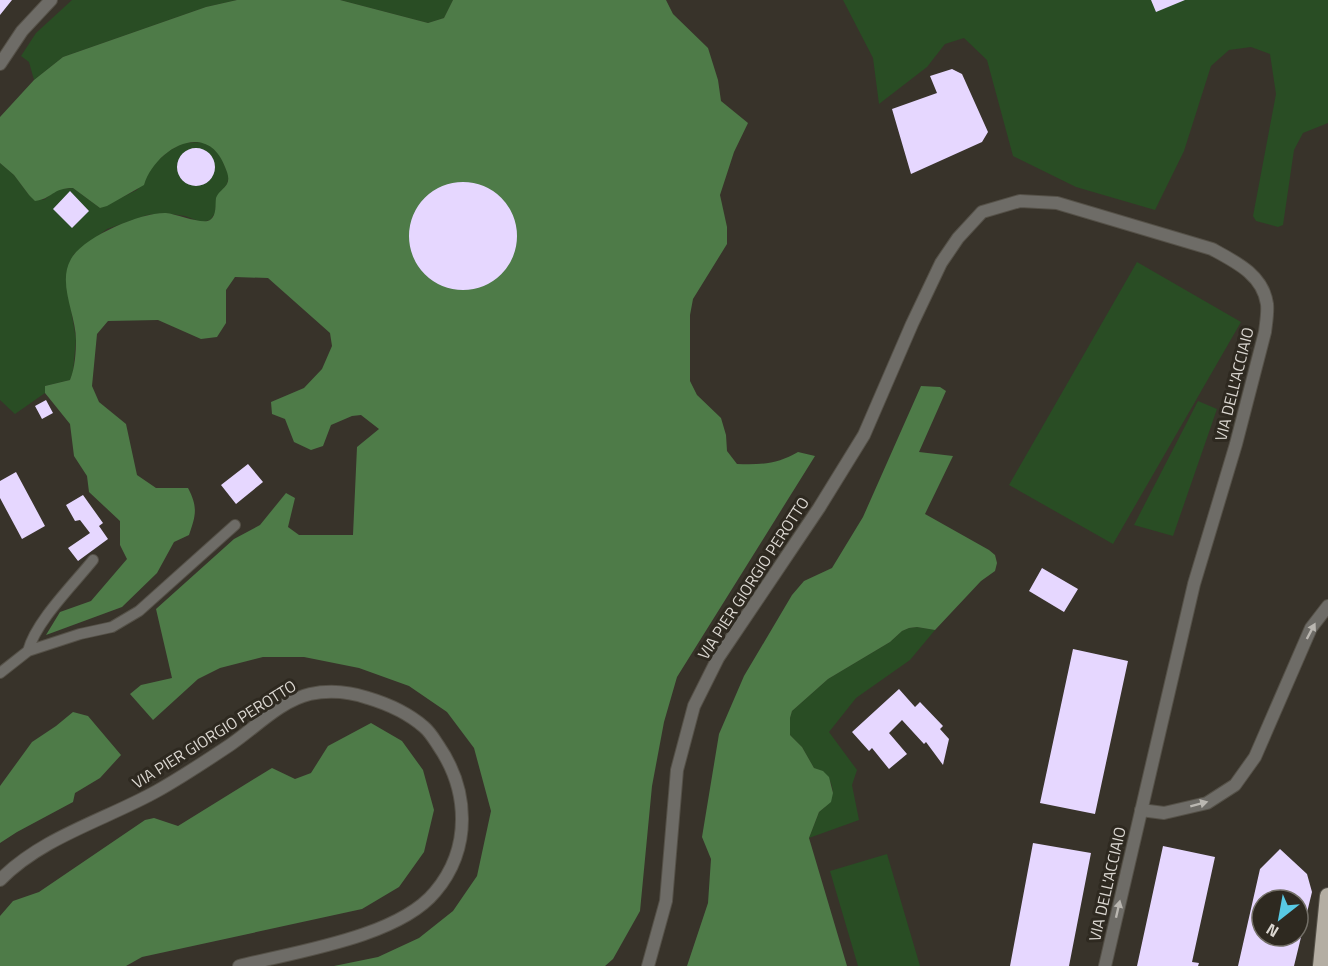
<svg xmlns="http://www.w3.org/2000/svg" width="1328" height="966" font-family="'Titillium Web',sans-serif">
  <rect width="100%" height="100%" fill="#38332a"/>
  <path fill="#294d24" d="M72,0H237L206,7L63,57L34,80L29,62L21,56L36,33Z
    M340,0H453L444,18L428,23Z
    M843,0H1328V123L1303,133L1294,150L1283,225L1278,227L1256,221L1253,216L1276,94L1270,54L1251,47L1229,50L1211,66L1184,151L1155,210L1076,187L1013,156L987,60L964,38L945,44L927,67L879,104L873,58Z
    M206,142L219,153L229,176L227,184L217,197L215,213L210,220L201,222L185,216L164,213L147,215L107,229L74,254L66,280L76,339L73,372L70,380L45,386V393L15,414L0,400V163L14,175L29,195L44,200L57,189L73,188L100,208L137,190L156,162L169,151L183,143Z
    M1137,262L1241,322L1113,544L1009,485Z
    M1198,401L1217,409L1173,536L1134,525Z
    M917,627L935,630L910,660L856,698L829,732L857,770L852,785L859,820L809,838L819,812L825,807L833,793C832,780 827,773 814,768L802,747L790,735V718L792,711L828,679L890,642L902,631L909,628Z
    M887,854L920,966H858L830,871Z"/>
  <path fill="#4e7b48" d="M237,0H340L428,23L444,18L453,0H666L673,14L708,48L718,80L721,101L748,123L734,152L720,195L727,227V244L693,299L690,315V381L697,395L721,418L726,435L727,451L737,464C760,465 778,464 798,452L815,456L677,677L664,722L652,786L640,911L613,959L605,966H334L378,957L419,938L453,911L477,876L491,811L474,748L447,712L409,686L359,668L304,657H263L220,668L198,679L153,720L130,694L141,685L172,678L156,609L234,539L260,525L286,493L295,498L288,527L299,535H353L357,447L379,429L361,415L352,416L331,425L323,446L311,450L294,442L285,419L272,414L271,402L304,388L322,369L332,346L330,333L268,278L235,277L226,290V323L217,337L201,339L158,320L108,321L97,334L92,386L99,402L126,424L137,475L156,488H188C198,507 196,515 189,535L174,542L157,573L122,607L46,635L60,612L91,601L127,559L120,545V521L89,492L87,476L74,456L70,424L45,393V386L70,380C75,368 76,352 76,340C76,314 57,283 71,259C83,237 141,212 166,213C177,214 203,225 210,220C217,215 215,205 216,198C218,192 224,189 227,184C230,178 227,172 225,167C207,119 155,149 144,185L107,206L100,208L73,188C52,188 52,199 35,201L29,195L14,175L0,163V117L34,80L63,57L206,7Z
    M921,386L940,387L946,391L919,452L953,456L925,514L989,550L995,555L997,563L995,571L981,581L935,630L917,627L909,628L902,631L890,642L828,679L792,711L790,718V735L802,747L814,768L823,771L829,777L833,793L831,802L819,812L809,838L847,966H687L708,903L711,859L702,837L719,734L744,676L792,595L804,581L832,568L863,517Z
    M73,712L88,716L121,755L100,778L75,793L73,802L17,832L0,843V786L32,742L56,726Z
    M371,723L402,741L423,770L434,810L424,852L399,887L362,909L142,957L126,966H0V916L13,901L39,892L145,820L154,818L178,826L272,768L295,779L311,773L328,746Z"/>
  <path fill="#e6d7ff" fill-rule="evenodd" d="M0,0H12L0,15Z
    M1151,0H1185L1156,12Z
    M952,69L962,74L988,132L982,142L911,174L892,109L937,93L930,76Z
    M177 167a19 19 0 1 1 38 0a19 19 0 1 1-38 0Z
    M409 236a54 54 0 1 1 108 0a54 54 0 1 1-108 0Z
    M70,191L89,211L72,228L53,209Z
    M46,400L53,413L42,419L35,406Z
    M248,464L263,482L236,504L221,485Z
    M16,472L45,526L22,539L0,498V481Z
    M83,495L103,523L99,526L108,539L78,561L68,548L90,533L80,520L75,521L66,505Z
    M1042,568L1078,589L1064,612L1029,591Z
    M1073,649L1128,661L1095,814L1040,803Z
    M899,689L915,707L920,702L943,726L940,729L949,739L943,765L926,742L924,744L902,720L889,733L907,754L889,769L872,748L869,751L852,732Z
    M1033,843L1091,853L1069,966H1010Z
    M1163,846L1215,857L1192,962L1199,963L1198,966H1137Z
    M1280,849L1307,874L1312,892L1294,966H1238L1260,869ZM1262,900H1298V936H1262Z"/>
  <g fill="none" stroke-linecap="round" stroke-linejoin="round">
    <defs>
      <path id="service" d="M28,651C36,621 73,585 93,560
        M0,673L28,651L80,634L112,627L139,611L235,525"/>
      <path id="minor" d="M0,64L22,31L51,0
        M1141,810L1164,813L1207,803L1235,785L1255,757L1311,628L1328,606
        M0,880C42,837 105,820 157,791C182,777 206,761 230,745C255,728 280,701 310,694C329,690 350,692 368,698C388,704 408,713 424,727C430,732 434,739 438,745C469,790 472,848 435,892C398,937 295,952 239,966
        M648,966L666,901L677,770L694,706L718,658L819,508L864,435L912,324L941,263L958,238L982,212L1020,201L1057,203L1212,249C1236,262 1263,275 1267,304C1268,313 1266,323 1265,332L1236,444L1194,584L1105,966"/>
      <path id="trunk" d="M1321,966L1328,896"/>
    </defs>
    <use href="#service" stroke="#555148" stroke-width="12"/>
    <use href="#minor" stroke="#555148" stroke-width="14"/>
    <use href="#trunk" stroke="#555148" stroke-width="18"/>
    <use href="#service" stroke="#6e6c67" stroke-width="10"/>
    <use href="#minor" stroke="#6e6c67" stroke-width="12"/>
    <use href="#trunk" stroke="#b4aea3" stroke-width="16"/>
  </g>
  <defs><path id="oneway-solid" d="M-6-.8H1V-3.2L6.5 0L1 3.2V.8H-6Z" transform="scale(1.5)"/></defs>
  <g fill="#bab7b1">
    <use href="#oneway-solid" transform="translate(1311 631) rotate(-62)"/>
    <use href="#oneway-solid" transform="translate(1199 804) rotate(-15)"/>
    <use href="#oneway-solid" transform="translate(1118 909) rotate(-77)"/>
  </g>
  <g text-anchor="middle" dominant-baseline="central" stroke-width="6" stroke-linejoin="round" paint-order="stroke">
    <g font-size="16" fill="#dbd7d1" stroke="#2e2920">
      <text transform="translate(1234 384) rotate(-76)">VIA DELL'ACCIAIO</text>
      <text transform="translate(753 578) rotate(-57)">VIA PIER GIORGIO PEROTTO</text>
      <text transform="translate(214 734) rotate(-32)">VIA PIER GIORGIO PEROTTO</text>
      <text transform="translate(1107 884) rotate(-77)">VIA DELL'ACCIAIO</text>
    </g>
  </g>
  <g transform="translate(1280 918) rotate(211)"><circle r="28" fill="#2e2920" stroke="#736f67" stroke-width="1.5"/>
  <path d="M0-4.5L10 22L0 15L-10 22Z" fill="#58c9e4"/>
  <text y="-9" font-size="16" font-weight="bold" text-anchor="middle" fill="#dbd7d1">N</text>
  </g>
</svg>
